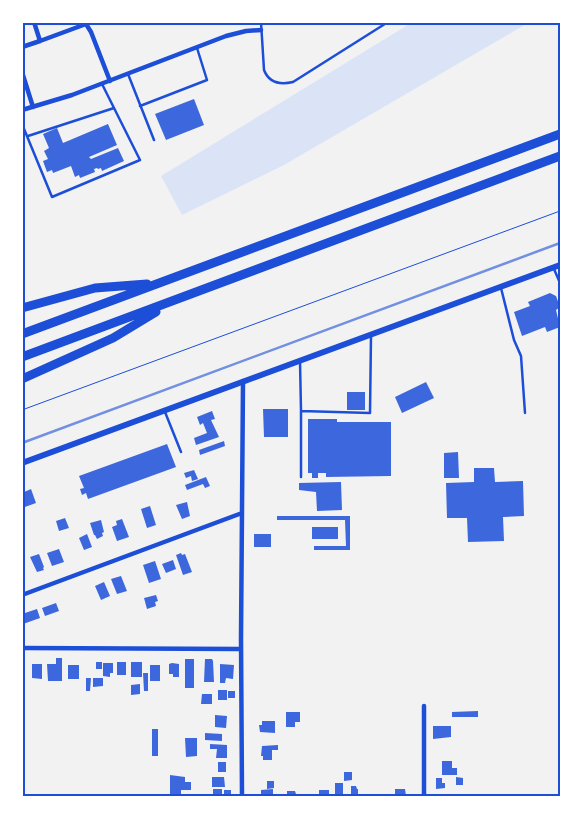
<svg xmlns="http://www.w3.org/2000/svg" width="583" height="819" font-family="'Zilla Slab',serif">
  <rect width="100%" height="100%" fill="#f2f2f2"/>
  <path fill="#dbe4f7" d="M411,23H528L284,165L182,215L161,176Z"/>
  <path fill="#3d67dc" d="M194,99L204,125L166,140L155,114Z
    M108,124L117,145L89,157L91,159L118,148L124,161L102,171L101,168L98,169L97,168L94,169L95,172L80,178L79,175L75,177L71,166L53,173L52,170L47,172L43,161L48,159L44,151L49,148L43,134L57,128L63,143Z
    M550,293L556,296L560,307L556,310L560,327L547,332L545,327L522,336L514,312L530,306L528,302Z
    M426,382L434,398L402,413L395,397Z
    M347,392H365V410H347Z
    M263,409H288V437H264Z
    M212,411L215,419L211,420L219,437L196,445L194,438L207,433L203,423L200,425L197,417Z
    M308,419H337V422H391V476L326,477V473H318V478H312V473H308Z
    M224,441L225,446L200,455L199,450Z
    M167,444L176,467L88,499L86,493L82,495L80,489L84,488L79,476Z
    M458,452L459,478H444V453Z
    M474,468H494L495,482L523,481L524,516L503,517L504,541L468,542L467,518H447L446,483L474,482Z
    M194,470L198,479L192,481L191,476L186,478L184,473Z
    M206,477L210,486L205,488L203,484L187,490L185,485Z
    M341,482L342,510L317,511L316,492L299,490V483Z
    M31,489L36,503L22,508V493Z
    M187,502L190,516L182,519L176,505Z
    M150,506L156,525L147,528L141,509Z
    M277,516H350V550H314V546H346L345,520H277Z
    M65,518L69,528L59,531L56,521Z
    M122,519L129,537L117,541L112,527L117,525L116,521Z
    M101,520L104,532L102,533L103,536L97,539L95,535H94L90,523Z
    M312,527H338V539H312Z
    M87,534L92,547L84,550L79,538Z
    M254,534H271V547H254Z
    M59,549L64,562L52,566L47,553Z
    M181,553L182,555L185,554L192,572L183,575L176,555Z
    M39,554L44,567L43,568L44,570L37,572L30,557Z
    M173,560L176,569L166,573L162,564Z
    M155,561L161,579L149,583L143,565Z
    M121,576L127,591L117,594L111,579Z
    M104,582L110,596L101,600L95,586Z
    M156,595L158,601L155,602L156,606L147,609L144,598Z
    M56,603L59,611L45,616L42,608Z
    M37,609L40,618L23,624L22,614Z
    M56,658H62V681H48L47,664H56Z
    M185,659H194V688H185Z
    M205,659H212L213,661L214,682H204Z
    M96,662H102V669H96Z
    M117,662H126V675H117Z
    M131,662H142V677H131Z
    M103,663H113V673H110V677L103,676Z
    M172,663L179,664V677H173V674H169V664Z
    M32,664H42V679L32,678Z
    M220,664L234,665L233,679L226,678L225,683H220Z
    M68,665H79V679H68Z
    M150,665H160V681H150Z
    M143,673H148V691H144Z
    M86,678H91L90,691H86Z
    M93,678H103V686L93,687Z
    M140,684V694L131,695V685Z
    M218,690H227V700H218Z
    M228,691H235V698H228Z
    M202,694H212V704H201Z
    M478,711V717H452V712Z
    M286,712H300V722H295V727H286Z
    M215,715L227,716L226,728L215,727Z
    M262,721H275V733L260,732L259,725H262Z
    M433,726H451V737L433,739Z
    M152,729H158V756H152Z
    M205,733L222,734V741L205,740Z
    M185,738H197V756L186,757Z
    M210,744L227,745V758H216L217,749H210Z
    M278,745V750H272V760H263V756H261L262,746Z
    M442,761H452V768H457V775H442Z
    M218,762H226V772H218Z
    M344,772H352V780L344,781Z
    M170,775L185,777V782H191V790H181V796H170Z
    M212,777H224L225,787H212Z
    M456,777L463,778V785H456Z
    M436,778H442V783H445V788L436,789Z
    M267,781H274V788L267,789Z
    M335,783H343V796H335Z
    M351,786H356L357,789H358V796H351Z
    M213,789H222V795L213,794Z
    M273,789V796H261V790Z
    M395,789H405L406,796H395Z
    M224,790H231V796H224Z
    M319,790H329V796H319Z
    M287,791H295L296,794H298V796H287Z"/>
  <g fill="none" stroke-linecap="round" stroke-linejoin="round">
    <path stroke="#1d4ed8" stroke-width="1" d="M22,410L560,211"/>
    <path stroke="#1d4ed8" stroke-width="2.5" d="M261,22L264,70C269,83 280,85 293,82L388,22
      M128,74L154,140
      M140,106L207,80L197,48
      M22,124L52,197L140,160L102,84
      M28,136L114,108
      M554,269L560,283
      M501,288L514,340L521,356L525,413
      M300,361L301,411L370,413L371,335
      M301,411V477
      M165,412L181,452"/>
    <path stroke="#1d4ed8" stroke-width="4.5" d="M40,41L86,24L91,32L110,81
      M22,47L40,41L34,22
      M22,72L33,107
      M22,110L72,95L226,36L246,31L261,30
      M22,595L242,513
      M22,648L241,649
      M242,796L241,638L243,381
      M424,796V706"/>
    <path stroke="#1d4ed8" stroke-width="6" d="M22,463L560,265"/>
    <path stroke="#1d4ed8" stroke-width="9" d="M22,308L95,288L147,284
      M22,334L560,134
      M22,357L560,156
      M22,379L113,338L156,312"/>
    <path stroke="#7290e2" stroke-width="2.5" d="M22,443L560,243"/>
  </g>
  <rect width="583" height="819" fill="none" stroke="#ffffff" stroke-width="48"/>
  <rect x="24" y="24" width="535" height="771" fill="none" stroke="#1d4ed8" stroke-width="2"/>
</svg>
